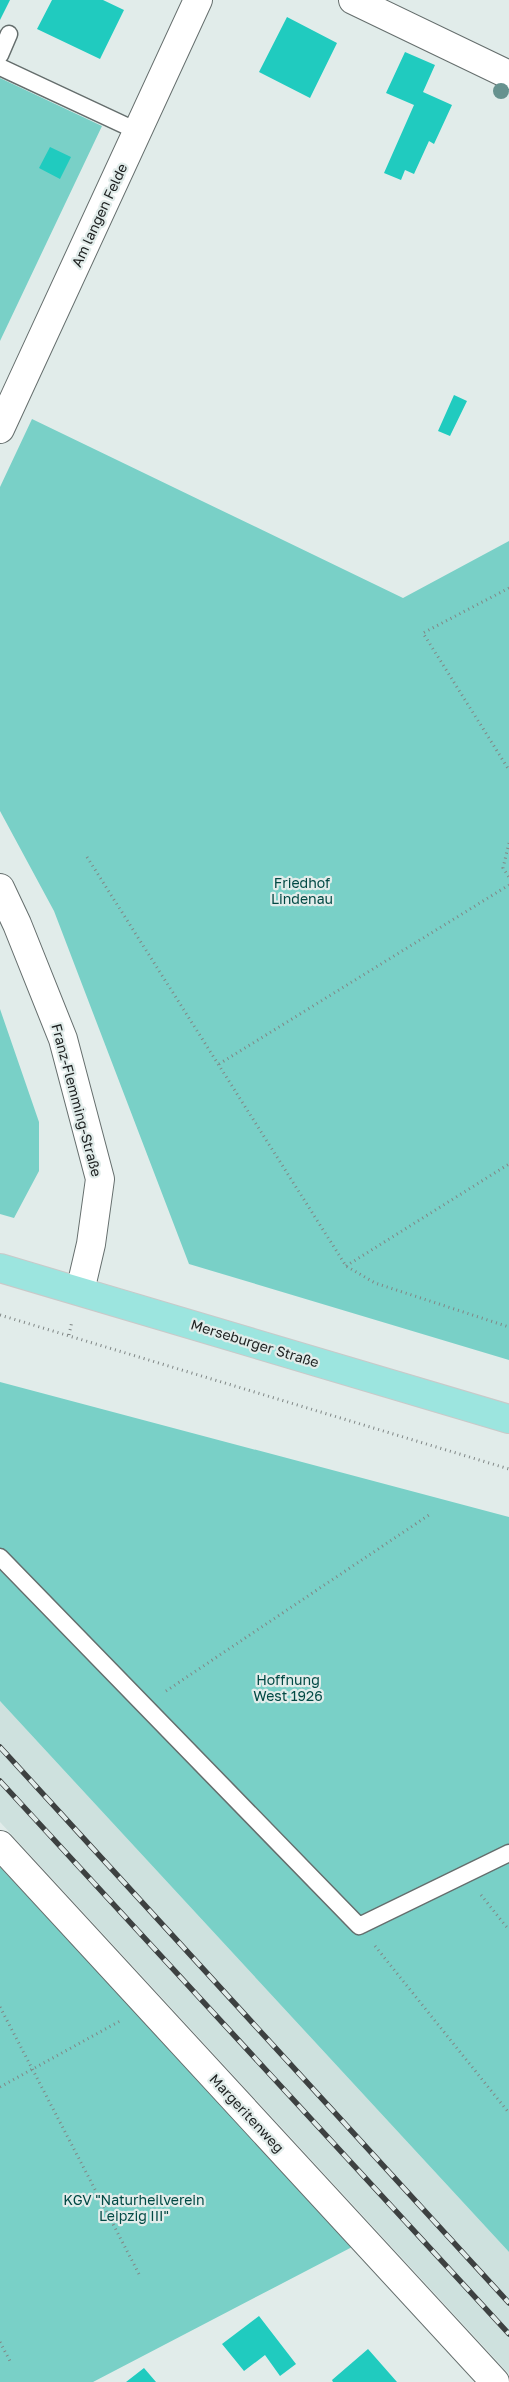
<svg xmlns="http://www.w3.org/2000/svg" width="509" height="2382" font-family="'Golos Text',sans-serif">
  <rect width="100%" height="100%" fill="#e1ecea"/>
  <path fill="#cee1de" d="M0,1701L509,2252V2374L0,1822Z"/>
  <path fill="#79d0c7" d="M0,78L102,126L0,341Z
    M32,419L403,598L509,541V1360L189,1264L54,911L0,811V487Z
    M0,1009L39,1122V1171L14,1218L0,1214Z
    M0,1382L509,1517V2252L0,1701Z
    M0,1867L354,2246L93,2382H0Z"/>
  <path fill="#20cbbf" d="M0,0H10L0,20Z
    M52,0H103L124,10L100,59L37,29Z
    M287,17L337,43L310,98L259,72Z
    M405,52L435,65L423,92L452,105L434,144L429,141L414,174L405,170L401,180L384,173L414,105L386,93Z
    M50,147L71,157L60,179L39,168Z
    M454,395L467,401L450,436L438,431Z
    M259,2316L296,2364L280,2376L265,2355L244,2371L222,2344Z
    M368,2349L397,2382H333L332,2380Z
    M144,2368L156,2382H126Z"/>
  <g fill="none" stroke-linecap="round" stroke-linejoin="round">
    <defs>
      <path id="lane" d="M0,55L9,34
        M0,67L137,131
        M0,1557L359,1926L509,1853"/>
      <path id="street" d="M353,0L509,75
        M0,429L198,0
        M0,888L17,924L63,1039L100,1179L91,1244L80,1291
        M0,1845L495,2382"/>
      <path id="primary" d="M0,1268L509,1419"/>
    </defs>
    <use href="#lane" stroke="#656e6d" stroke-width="19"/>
    <use href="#street" stroke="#656e6d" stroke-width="30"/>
    <use href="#primary" stroke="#c9c9c9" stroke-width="30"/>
    <path stroke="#808786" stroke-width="3" stroke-dasharray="1 4" stroke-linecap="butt" d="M509,588L423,633L509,770
      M509,843L503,868L509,877
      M87,857L346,1266L375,1283L509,1327
      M219,1064L509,885
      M346,1266L509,1164
      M0,1315L509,1469
      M69,1335L72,1321
      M166,1691L429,1515
      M481,1895L509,1930
      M375,1946L509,2113
      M0,2007L139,2274
      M0,2087L120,2021
      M0,2342L11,2363"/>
    <use href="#lane" stroke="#fff" stroke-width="16"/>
    <use href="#street" stroke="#fff" stroke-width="28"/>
    <use href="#primary" stroke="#9ce5df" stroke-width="28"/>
    <defs>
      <path id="rail" d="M0,1747L509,2303
        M0,1781L509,2334"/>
    </defs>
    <use href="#rail" stroke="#3d4141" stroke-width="5.5"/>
    <use href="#rail" stroke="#e1ecea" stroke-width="4" stroke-dasharray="11" stroke-linecap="butt"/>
  </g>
  <circle fill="#66928f" cx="501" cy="91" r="8"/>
  <g text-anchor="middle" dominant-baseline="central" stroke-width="4.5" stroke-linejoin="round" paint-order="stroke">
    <g font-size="14" fill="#1c1f1f" stroke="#e1ecea">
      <text transform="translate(99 215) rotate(-65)">Am langen Felde</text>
      <text transform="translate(77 1100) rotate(75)">Franz-Flemming-Straße</text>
      <text transform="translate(255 1343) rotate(17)">Merseburger Straße</text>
      <text transform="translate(247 2113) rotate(47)">Margeritenweg</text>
    </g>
    <g font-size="14" fill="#014944" stroke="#e1ecea">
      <text x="302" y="882">Friedhof<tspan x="302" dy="16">Lindenau</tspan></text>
      <text x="288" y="1679">Hoffnung<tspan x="288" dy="16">West 1926</tspan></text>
      <text x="134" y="2199">KGV "Naturheilverein<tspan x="134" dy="16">Leipzig III"</tspan></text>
    </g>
  </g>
</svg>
